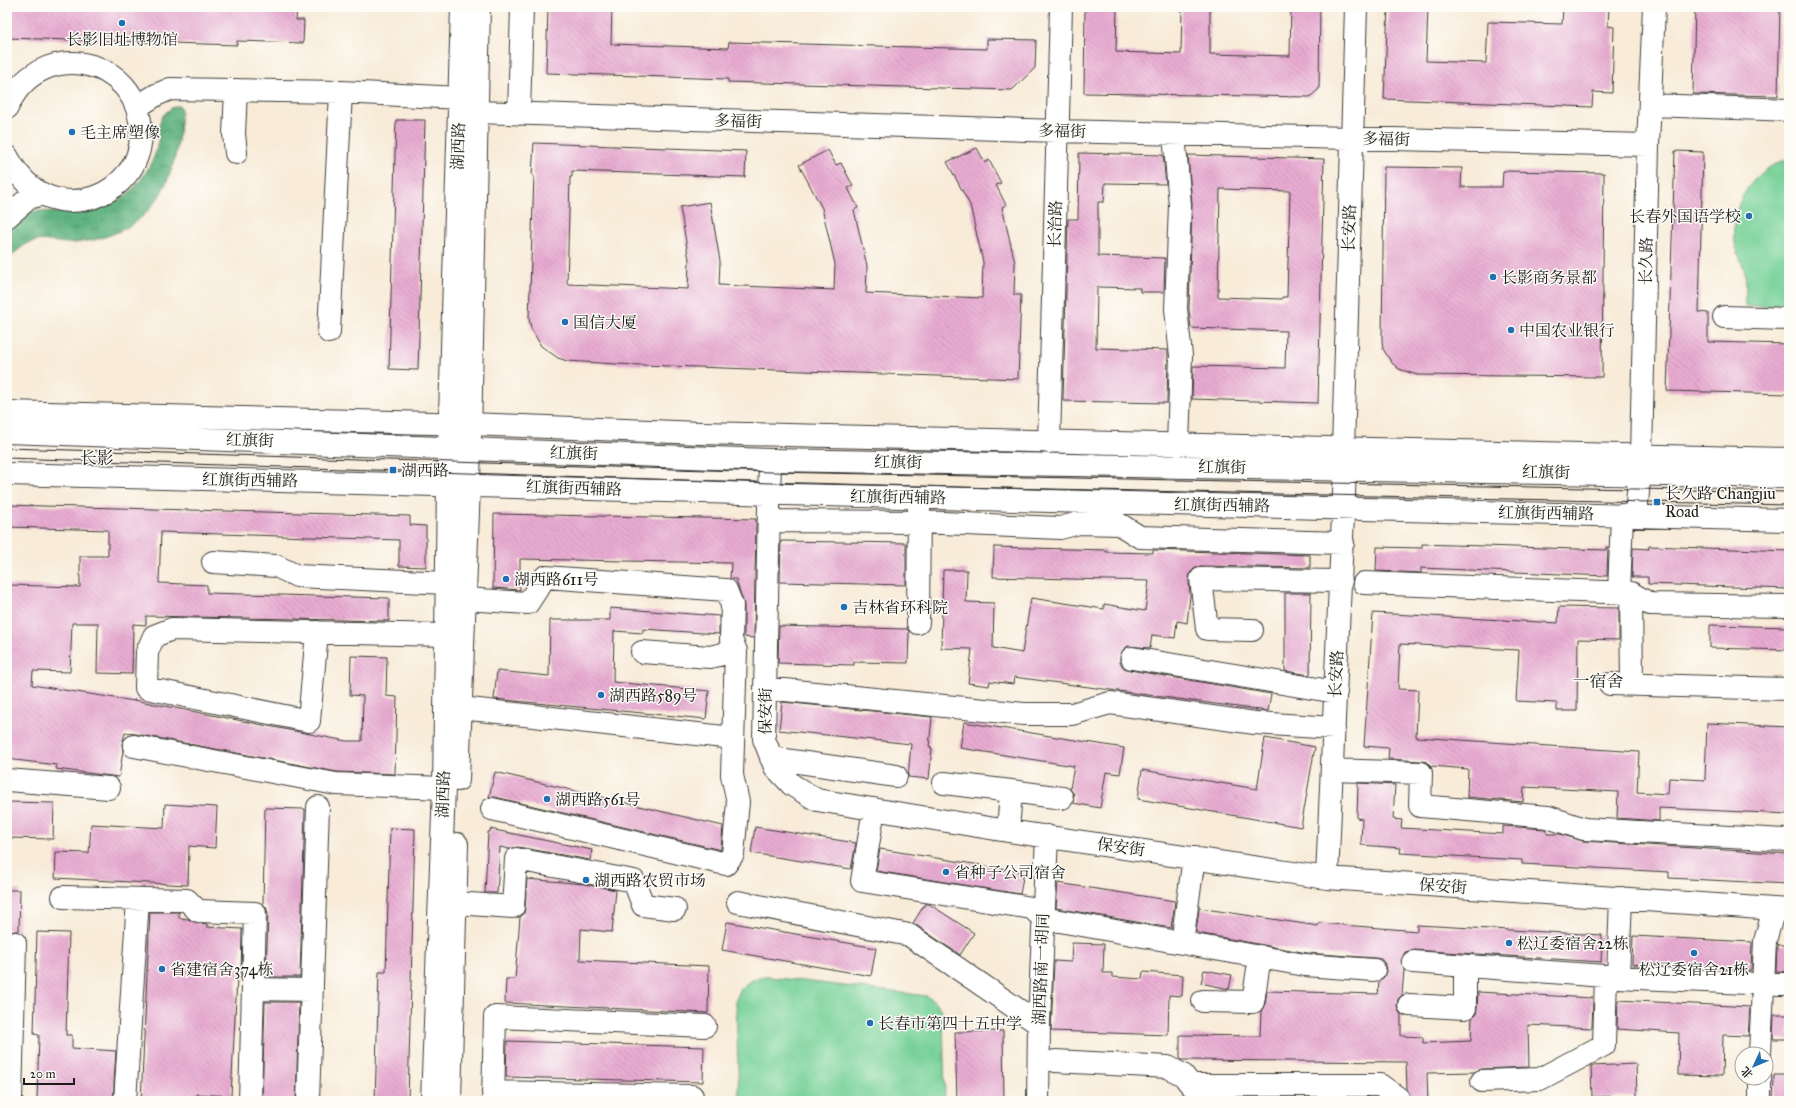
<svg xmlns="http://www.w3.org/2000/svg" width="1796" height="1108" font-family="'IM FELL Great Primer','Noto Serif SC',serif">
  <defs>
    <pattern id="forest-crowns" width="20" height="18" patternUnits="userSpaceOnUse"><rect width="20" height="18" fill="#61b380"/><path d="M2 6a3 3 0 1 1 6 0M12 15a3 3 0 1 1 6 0" fill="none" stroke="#4f9168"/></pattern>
    <pattern id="building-back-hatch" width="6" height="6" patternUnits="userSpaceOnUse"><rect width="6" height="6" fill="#e8abd1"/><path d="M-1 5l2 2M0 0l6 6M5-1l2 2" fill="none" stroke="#c693b3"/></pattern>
  </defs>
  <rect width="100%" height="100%" fill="#fdfcf7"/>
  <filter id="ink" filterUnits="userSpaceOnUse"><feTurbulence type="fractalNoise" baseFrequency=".025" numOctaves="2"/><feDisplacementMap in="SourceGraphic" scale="8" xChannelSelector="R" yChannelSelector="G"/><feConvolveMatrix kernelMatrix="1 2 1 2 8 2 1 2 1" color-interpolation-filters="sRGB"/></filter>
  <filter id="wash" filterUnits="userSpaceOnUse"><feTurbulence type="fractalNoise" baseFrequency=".012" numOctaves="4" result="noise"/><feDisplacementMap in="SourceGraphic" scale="16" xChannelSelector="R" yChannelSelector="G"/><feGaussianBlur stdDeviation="0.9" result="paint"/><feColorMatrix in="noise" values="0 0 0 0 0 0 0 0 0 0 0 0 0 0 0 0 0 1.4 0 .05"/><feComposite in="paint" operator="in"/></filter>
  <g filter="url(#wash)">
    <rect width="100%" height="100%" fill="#f8ebd8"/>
    <path fill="url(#forest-crowns)" stroke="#3e684e" d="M175,106H180L181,109C178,182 154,235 74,243C61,244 48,239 35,241C24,243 15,253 7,260V225C29,204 45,213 70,213C90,213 109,207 125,196C140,184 152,166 157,148C162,127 153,119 175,106Z"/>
    <path fill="#77d198" stroke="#4a765a" d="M1789,159V307L1746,306C1745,296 1747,278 1744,269C1740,258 1736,250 1734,238C1730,203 1756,167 1789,159Z
      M759,977H770L927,996C935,1001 940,1006 943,1015L945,1101H739L736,1000C740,987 747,982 759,977Z"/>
    <g id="blocks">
      <path fill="url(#building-back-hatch)" fill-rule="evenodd" d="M7,7H297L296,20H304L303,43L237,41V45L7,38Z
        M548,7H612L611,44L728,48L729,42L987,49V39L1036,40L1035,68L1012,90L728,82V79L546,73Z
        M1085,7H1117L1116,52L1181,54L1182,7H1210V54L1290,56L1291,7H1320L1319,89L1310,97L1084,93Z
        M1388,7H1428L1426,61L1486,63L1488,22L1562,24L1563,7H1609L1608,26L1614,27L1612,93L1593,92L1592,107L1384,99Z
        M1695,7H1780L1778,96L1693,94Z
        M396,120H425L418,370L389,369Z
        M534,143L746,151L745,177L572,171V177H570L567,284L688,289L689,260L680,207L710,202L720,261L719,285L834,290L835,264L822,208L799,165L828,150L836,165L841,163L853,186L848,188L858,208L854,210L867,266L866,293L982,298L983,262L970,205L947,162L977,148L985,163L989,160L1001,183L996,185L1006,205L1002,207L1015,263L1014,295H1021L1018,379L616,364L567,361L558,358L541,346L531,328L529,318L534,176L532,175Z
        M1675,151L1703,152L1699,312L1708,313V342L1789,344V394L1667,391Z
        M1079,153L1163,155L1166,184L1105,183L1104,202H1098V256L1165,258L1164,292H1140V288L1097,287L1096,348L1168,350L1167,403L1063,401L1068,219H1078Z
        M1188,155L1324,159L1318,403L1192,399L1193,366L1285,368L1286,331L1191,328L1189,309L1192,205ZM1220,189L1290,191L1287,297H1282V299L1218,297Z
        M1384,167L1462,168L1461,187H1502L1503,171L1604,173L1602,377L1417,375L1399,369L1392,363L1383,349L1382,340Z
        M7,505L410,516V525L426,526V567L399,566V540L161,532L159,583L207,585V593L389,598V621L146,616V625L133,624L132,674L97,673L98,623H72L70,672L33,671L32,685L134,701V700L346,741H362L363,696L350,695L351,656L387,657L386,696L397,697L395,774L337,772L136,734L125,733L122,744L123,751L119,777L56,769L57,765L7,759V585L80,587V556H108V530L7,527Z
        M494,514L756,519L754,638L744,637V605L736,579H730L731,563L520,559V590L493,588Z
        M781,541L906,543V585L780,582Z
        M1422,544L1606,550V547H1608L1607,576L1421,568V573L1376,571L1377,547L1422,548Z
        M1649,546L1789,551V589L1648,584V577H1632L1633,548L1649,549Z
        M994,547L1106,550V552L1153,553V550L1310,555V568L1201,566L1195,568L1190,573L1189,580L1190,596L1187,623L1177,621L1175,638L1152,635L1150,648L1128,646L1123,650L1120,656V663L1124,668L1130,670L1271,694L1268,711L1014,677L1013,684L990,681L989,686L968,683L972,649L941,648L943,570H967L966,602L994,603L993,648L1022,653L1031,598L1104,609V604L1145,611L1149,581L993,577Z
        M1285,593H1311L1310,675L1285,671Z
        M1559,607L1619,608V640L1578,639L1577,711H1557V703L1516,701L1519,650L1400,644L1398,689L1418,690L1416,737L1639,752L1637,792L1668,794L1669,778L1705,780L1707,723L1789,727V814L1659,808V821L1617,818L1618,792L1524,787L1523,802L1467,797L1468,769L1431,766L1427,762L1421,761L1388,759L1389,748L1364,746L1373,613L1558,623Z
        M610,608L719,616V634L643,629V633L614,631L613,682L709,691L706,719L494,699L497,671L549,676L550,620H610Z
        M1710,625L1789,627V650L1710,648Z
        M779,626L907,629L909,631L908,663L854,662V665L778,663Z
        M782,702L932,717L929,747L932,748L929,779L908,777L911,744L779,730Z
        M964,722L1124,748L1120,774L1106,772L1100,808L1073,803L1074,794L1070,789L1074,766L960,748Z
        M1265,738L1315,747L1301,827L1138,799L1142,770L1257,789Z
        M495,772L723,826L721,850L495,797H489Z
        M1358,783L1395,785L1393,819L1402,820L1401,828L1503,834V826L1545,829L1547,830V834H1560L1583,841L1789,854L1788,884L1669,878V872L1522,864V860L1400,853L1401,848L1361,845L1362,819L1357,818Z
        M7,802L54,803L53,839L7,838Z
        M165,804L217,807L215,848L189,846L188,885L55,878L56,852L89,853L91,824L164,828Z
        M265,808L305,809L300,977H266L268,913L266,907L263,904Z
        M755,827L856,843L851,869L751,853Z
        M390,828L415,829L408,1101H375L379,972H386Z
        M490,829L592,850L590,860L518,847L509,849L500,847L497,893H485L488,832H490Z
        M880,849L1024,872L1020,894L876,871Z
        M527,879L584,884L616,890L612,932L581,929L580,960L709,966L708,1013L505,1003L506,979H515L520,917L524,914L525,908Z
        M1058,883L1175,901L1171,928L1056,908Z
        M7,890H20L19,931H15L7,934Z
        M925,904H929L974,933L960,955L913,923Z
        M1199,908L1318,926L1319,923L1417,931V925L1602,935L1601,962L1414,950L1405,952L1401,961L1404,970L1402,995L1398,999L1397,1005L1398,1010L1401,1015V1036L1423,1037V1043L1471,1041L1472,1018L1476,1014L1477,1008L1478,992L1593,998L1592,1028L1528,1025L1529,1067L1482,1069L1474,1072L1427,1073L1428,1101H1410L1409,1093L1407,1089L1406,1062L1182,1060L1180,1059V1035L1260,1036L1261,1011L1265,1004L1267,991L1378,994L1379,981L1384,977L1386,971L1385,964L1381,959L1375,958L1307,953L1197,933L1196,932Z
        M150,912H179V918L188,919L198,923L207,924V927L242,929L241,978H237L231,1096L196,1094V1101H141Z
        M727,922L876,948L871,976L722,950Z
        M37,932L69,933L66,1035H72V1048L116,1051L113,1101H37L39,1035L34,1034Z
        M1633,936L1752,942L1751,970L1632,964Z
        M1072,943L1104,944L1103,973H1112V977L1142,979L1143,972L1183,975L1182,996L1169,995L1168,1035L1051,1031L1054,961L1071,962Z
        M1777,945H1789V972L1776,971Z
        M1204,970L1232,975L1229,989L1201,983Z
        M1618,1000L1750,1007L1748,1036L1723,1035L1722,1076L1678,1075L1679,1033L1617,1029Z
        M265,1002H299L296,1101H262Z
        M1774,1015H1789V1039H1773Z
        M1003,1031L1004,1101H957L955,1032Z
        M507,1041L704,1047L703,1082L506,1077Z
        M1636,1064L1637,1096L1592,1097L1591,1066Z
        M1774,1075H1789V1101H1773Z"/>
    </g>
  </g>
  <g filter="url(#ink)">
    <use href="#blocks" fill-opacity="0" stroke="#3d3b38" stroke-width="1"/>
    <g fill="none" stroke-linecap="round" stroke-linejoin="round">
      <defs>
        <path id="minor" d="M236,90L234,134L236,153
          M1650,105L1789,110
          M137,107L156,95L170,89L341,92L460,98
          M7,108C37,36 140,55 141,133C141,148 136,164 126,175C112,192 92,201 70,201C40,200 20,181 7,156
          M476,112L1058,131L1648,145
          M519,114L522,7
          M1174,134L1180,205L1176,309L1181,356L1178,445
          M7,217L29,198L43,194
          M1724,317L1789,319
          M329,332L341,92
          M1049,442L1061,7
          M1343,450L1356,7
          M770,460L764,739L775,767L792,785L817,800L1008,831L1327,878L1789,910
          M7,474L1789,520
          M1636,516L1641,456L1648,145L1654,7
          M769,521L919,522L1060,528L1079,523L1119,524L1140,537L1343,543
          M213,562L276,566L297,576L447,583
          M1364,583L1631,593L1650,604L1789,606
          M1619,593L1622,515
          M1631,593L1632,684
          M465,599L528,603L545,577L726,590L732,605L731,640L736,651L732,775L738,802L733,854L726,864L492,809
          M918,623L919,508
          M1252,630L1207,629L1201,579L1341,581
          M317,632L309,721L146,688L147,652L154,636L172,629L446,635
          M642,652L710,657L736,651
          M1132,658L1336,692
          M1610,684L1789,689
          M765,688L1024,714H1072L1110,703L1255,723L1334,728
          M461,708L733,738
          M134,746L336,784L444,788
          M771,758L896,776
          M1332,770L1421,773L1420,806L1548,817L1584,829L1785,840
          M7,780L109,788
          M944,783L1011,791L1008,831
          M1011,791L1062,798
          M874,809L862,881L1032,908L1043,918L1305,965L1374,970
          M1327,878L1345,470
          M63,897L187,900L198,911L255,913L250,1101
          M738,902L909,935L1039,1024
          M455,903L513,907L516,859L634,881L643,905L675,909
          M1182,942L1194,858
          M1413,962L1618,977L1747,983
          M1618,977L1621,898
          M1777,984H1789
          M253,989L312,990
          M1203,1001L1253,1002L1260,956
          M1409,1005L1465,1008V966
          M1760,1054L1765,941L1774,909
          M1055,1061L1168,1067L1183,1075L1191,1085H1380L1398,1098V1101
          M1482,1081L1540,1079L1604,1045L1606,976
          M493,1092L692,1096
          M11,1101L15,943
          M125,1101L138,899
          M308,1101L318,807
          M493,1101L495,1017L705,1026
          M1038,1101L1039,1024L1047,836
          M1760,1101V1078"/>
        <path id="major" d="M7,412L470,424L701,433L1789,459
          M7,432L770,460L1789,477
          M458,780L469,485L479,7
          M432,1101L444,788L448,485L462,7
          M450,1101L457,844"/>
      </defs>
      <use href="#minor" stroke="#3d3b38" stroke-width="24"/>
      <use href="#major" stroke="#3d3b38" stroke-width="24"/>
      <use href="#minor" stroke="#fff" stroke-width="22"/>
      <use href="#major" stroke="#fff" stroke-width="22"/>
      <path stroke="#1c1c1c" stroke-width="1" d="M7,448L771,472L1789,492
        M7,458L771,483L1789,505"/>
    </g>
  </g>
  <g fill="#1f6fb2" stroke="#fdfcf7" stroke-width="1.5">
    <circle cx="122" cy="23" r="4"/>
    <circle cx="72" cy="132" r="4"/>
    <circle cx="1749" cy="216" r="4"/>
    <circle cx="1493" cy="277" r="4"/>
    <circle cx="565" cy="322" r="4"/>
    <circle cx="1511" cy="330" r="4"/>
    <rect x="389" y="466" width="8" height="8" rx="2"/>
    <rect x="1653" y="498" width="8" height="8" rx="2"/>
    <circle cx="506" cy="579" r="4"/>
    <circle cx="844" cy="607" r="4"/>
    <circle cx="601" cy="695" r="4"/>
    <circle cx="547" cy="799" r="4"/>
    <circle cx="946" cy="872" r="4"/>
    <circle cx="586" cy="880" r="4"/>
    <circle cx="1509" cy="943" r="4"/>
    <circle cx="1694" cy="953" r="4"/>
    <circle cx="162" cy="969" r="4"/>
    <circle cx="870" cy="1023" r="4"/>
  </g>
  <g text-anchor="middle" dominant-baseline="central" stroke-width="3" stroke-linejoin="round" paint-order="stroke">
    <g font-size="16" fill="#1c1c1c" stroke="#fdfcf7" text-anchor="start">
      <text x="122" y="39" text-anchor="middle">长影旧址博物馆</text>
      <text x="80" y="132">毛主席塑像</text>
      <text x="1741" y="216" text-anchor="end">长春外国语学校</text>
      <text x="1501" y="277">长影商务景都</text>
      <text x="573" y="322">国信大厦</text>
      <text x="1519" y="330">中国农业银行</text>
      <text x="401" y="470">湖西路</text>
      <text x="1665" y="493">长久路 Changjiu<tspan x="1665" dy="18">Road</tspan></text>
      <text x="514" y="579">湖西路611号</text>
      <text x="852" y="607">吉林省环科院</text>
      <text x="609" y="695">湖西路589号</text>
      <text x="555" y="799">湖西路561号</text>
      <text x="954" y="872">省种子公司宿舍</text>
      <text x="594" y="880">湖西路农贸市场</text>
      <text x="1517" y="943">松辽委宿舍22栋</text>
      <text x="170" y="969">省建宿舍374栋</text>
      <text x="1694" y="969" text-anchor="middle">松辽委宿舍21栋</text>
      <text x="878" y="1023">长春市第四十五中学</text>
    </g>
    <g font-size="16" fill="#1c1c1c" stroke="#fdfcf7">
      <text transform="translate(738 121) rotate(2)">多福街</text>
      <text transform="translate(1062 131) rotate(1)">多福街</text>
      <text transform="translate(1386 139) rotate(1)">多福街</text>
      <text transform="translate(458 146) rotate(-88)">湖西路</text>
      <text transform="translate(1055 224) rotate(-88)">长治路</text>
      <text transform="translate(1349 228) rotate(-88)">长安路</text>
      <text transform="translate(1646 261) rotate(-89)">长久路</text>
      <text transform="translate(250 440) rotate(2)">红旗街</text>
      <text transform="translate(574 453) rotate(2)">红旗街</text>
      <text transform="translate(898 462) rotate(1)">红旗街</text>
      <text transform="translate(1222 467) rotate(1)">红旗街</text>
      <text transform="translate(1546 472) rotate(1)">红旗街</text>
      <text transform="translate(250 480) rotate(1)">红旗街西辅路</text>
      <text transform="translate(574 488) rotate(2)">红旗街西辅路</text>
      <text transform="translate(898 497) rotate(1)">红旗街西辅路</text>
      <text transform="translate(1222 505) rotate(1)">红旗街西辅路</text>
      <text transform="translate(1546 513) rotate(1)">红旗街西辅路</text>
      <text transform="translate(1336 674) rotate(-87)">长安路</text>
      <text transform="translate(765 711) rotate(-90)">保安街</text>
      <text transform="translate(443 794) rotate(-88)">湖西路</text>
      <text transform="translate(1121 847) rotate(8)">保安街</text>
      <text transform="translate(1443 886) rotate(4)">保安街</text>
      <text transform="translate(1041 969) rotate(-88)">湖西路南一胡同</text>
    </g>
    <g font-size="17" fill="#1c1c1c" stroke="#fdfcf7">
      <text x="97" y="458">长影</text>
      <text x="1598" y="681">一宿舍</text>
    </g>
  </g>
  <rect width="1796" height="1108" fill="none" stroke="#fdfcf7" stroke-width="24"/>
  <g transform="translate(1754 1066) rotate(226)"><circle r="19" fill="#fdfcf7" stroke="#a3a29f"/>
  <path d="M0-3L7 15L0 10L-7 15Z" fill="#1f6fb2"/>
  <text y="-6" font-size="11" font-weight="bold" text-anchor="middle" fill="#1c1c1c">北</text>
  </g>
  <path d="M24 1078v6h50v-6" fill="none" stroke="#1c1c1c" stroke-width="2"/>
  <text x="30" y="1078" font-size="12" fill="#1c1c1c" stroke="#fdfcf7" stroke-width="3" paint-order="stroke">20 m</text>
</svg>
